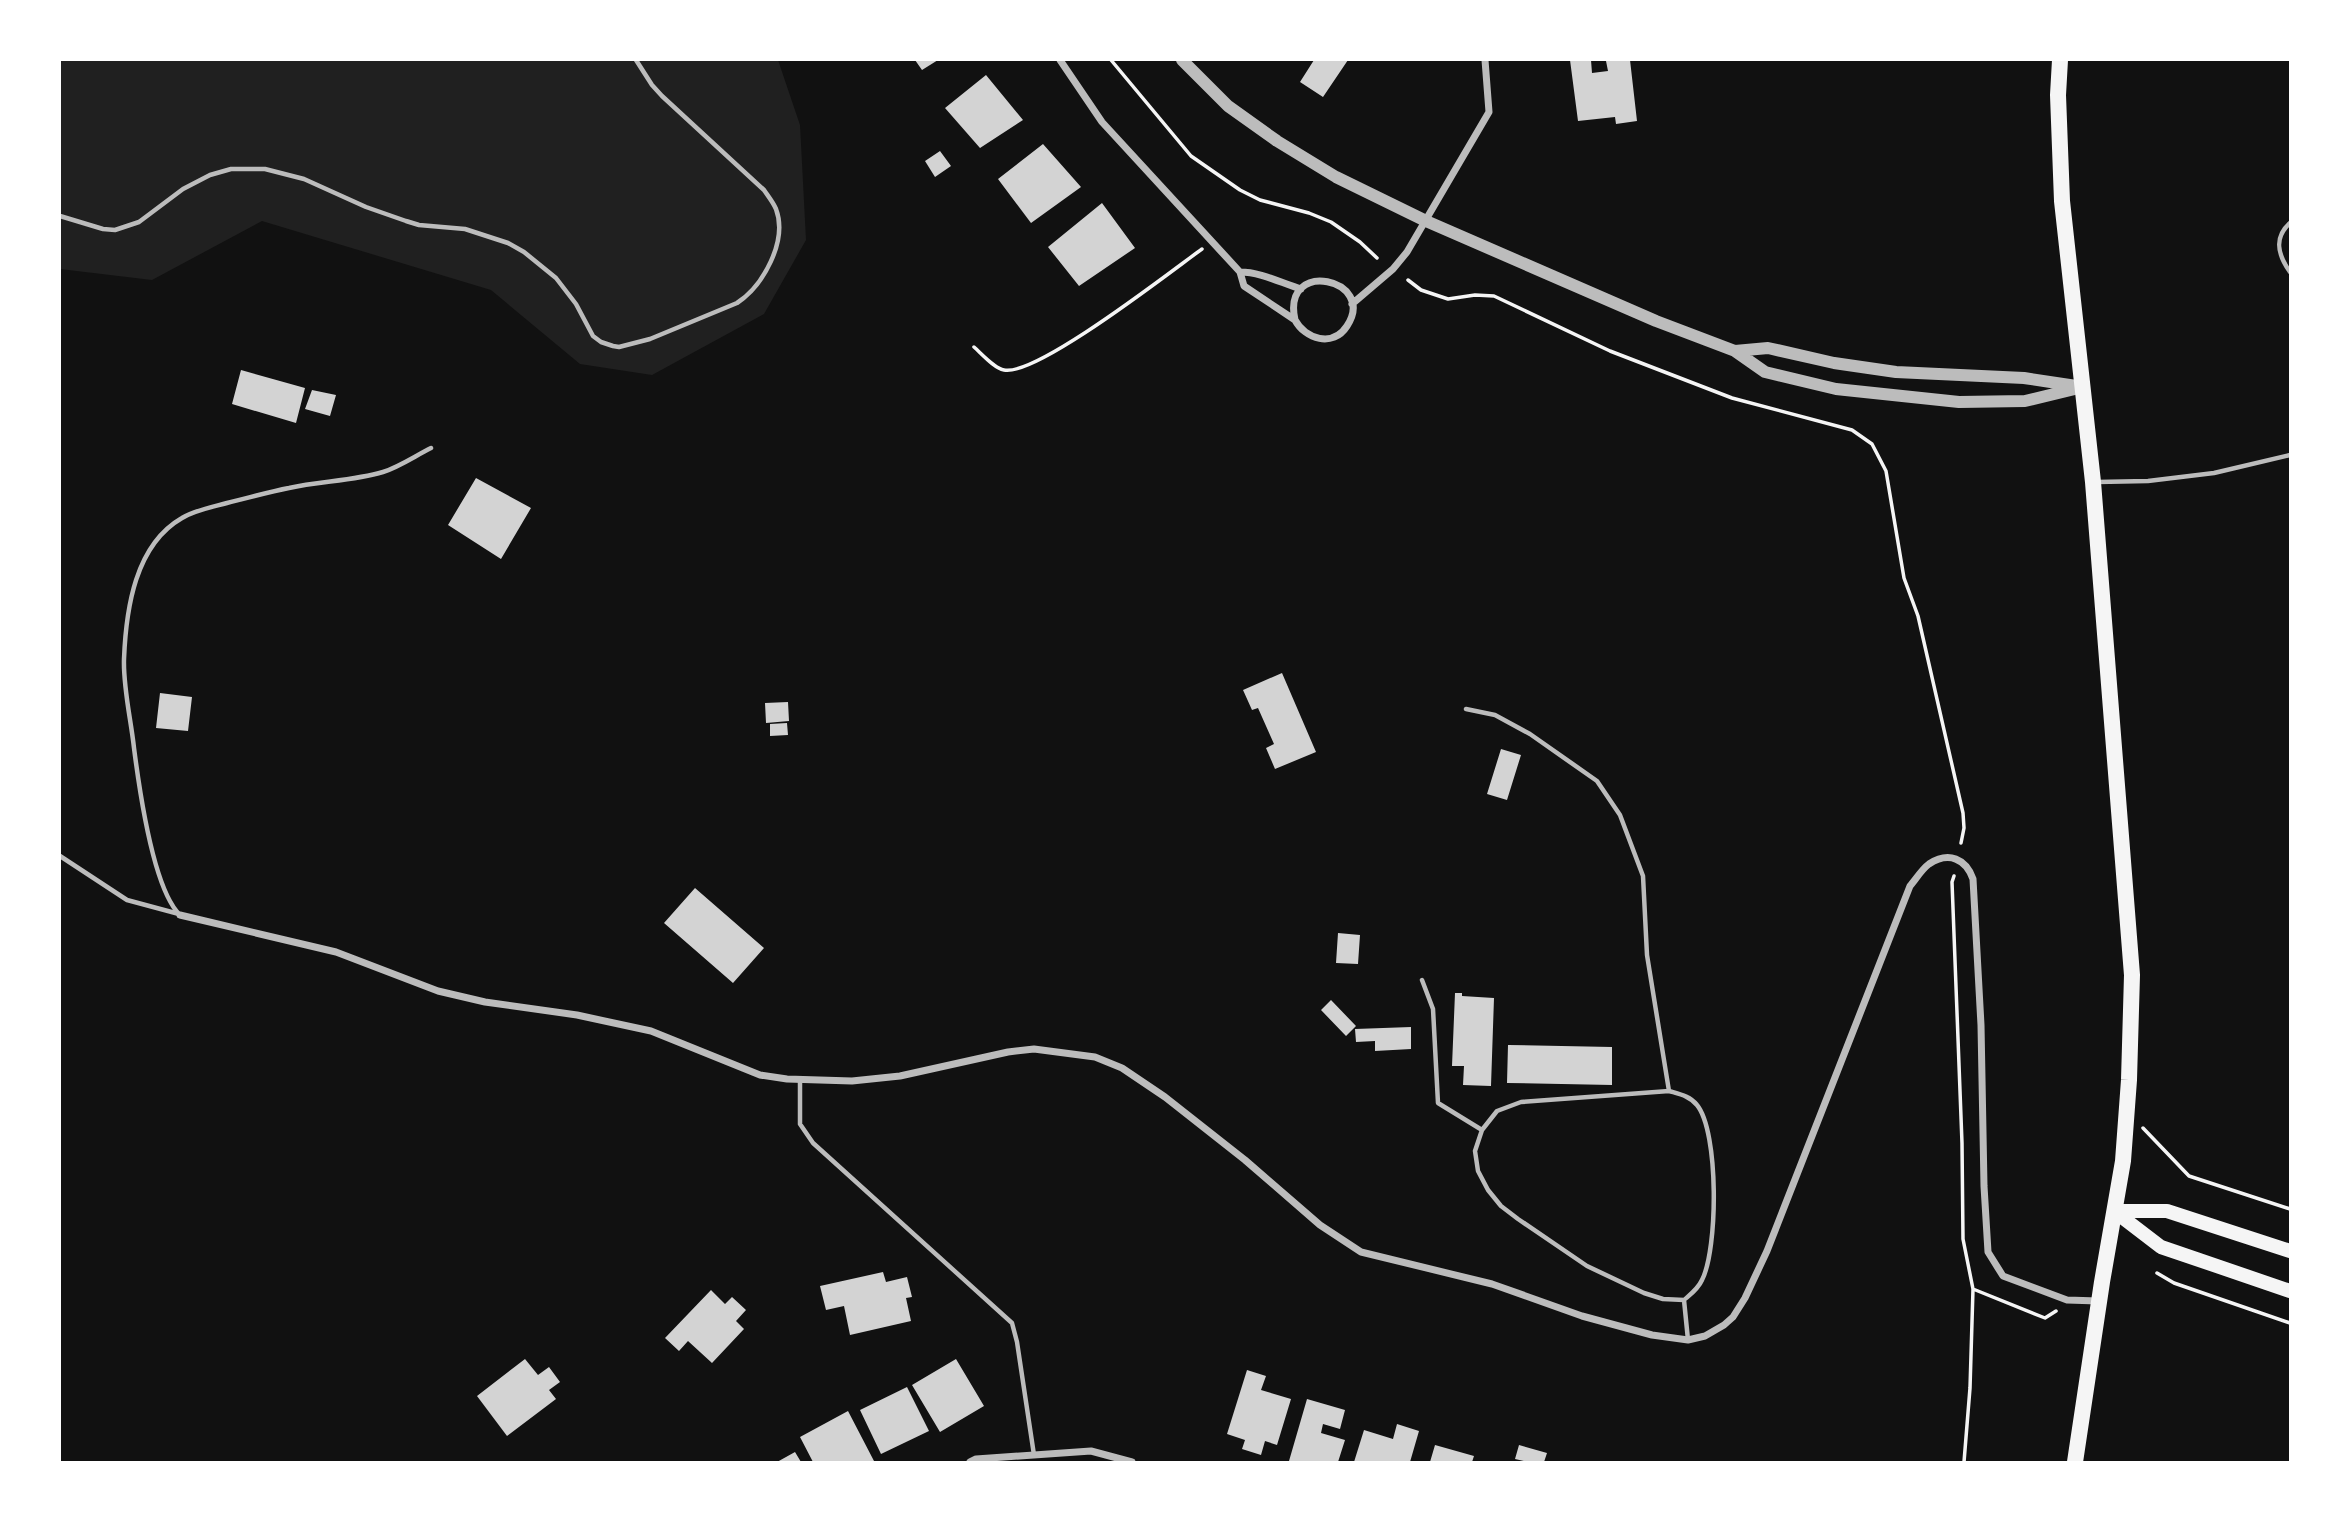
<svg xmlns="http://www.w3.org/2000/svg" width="2350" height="1522" font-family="Jost,sans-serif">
  <rect width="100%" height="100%" fill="#111"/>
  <path fill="#202020" d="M60,60H778L800,125L806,240L764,314L652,375L580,364L491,290L262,221L152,280L60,269Z"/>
  <path fill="#d3d3d3" d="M915,60H938L922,70Z
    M1314,60H1348L1323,97L1300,82Z
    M1570,60H1591L1592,73L1608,71L1606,61L1630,60L1637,121L1616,124L1615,117L1578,121Z
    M986,75L1023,120L980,148L945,108Z
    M1043,144L1081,187L1031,223L998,179Z
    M940,151L951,166L935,177L925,161Z
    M1102,203L1135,248L1079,286L1048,247Z
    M241,370L305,388L296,423L232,404Z
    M312,390L336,395L330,416L305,409Z
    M476,478L531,508L501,559L448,525Z
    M1282,673L1316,752L1275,769L1266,748L1274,744L1258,708L1252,710L1243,690Z
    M160,693L192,697L188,731L156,728Z
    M788,702L789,721L766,723L765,703Z
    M787,723L788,735L770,736V724Z
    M1501,749L1521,755L1507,800L1487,794Z
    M695,888L764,948L733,983L664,923Z
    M1338,933L1360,935L1358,964L1336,963Z
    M1455,993H1462V996L1494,998L1491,1086L1463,1085L1464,1066H1452Z
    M1331,1000L1356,1026L1346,1036L1321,1010Z
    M1411,1027V1049L1375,1051V1041L1356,1042L1355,1029Z
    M1508,1045L1612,1047V1085L1507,1083Z
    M883,1272L886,1282L907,1277L912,1297L906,1298L911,1321L850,1335L844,1306L826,1310L820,1286Z
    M711,1290L725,1304L732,1297L746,1310L736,1321L744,1329L712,1363L688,1341L679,1351L665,1338Z
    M525,1359L538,1375L549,1367L560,1382L549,1390L556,1399L507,1436L477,1396Z
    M956,1359L984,1406L940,1432L912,1385Z
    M1247,1370L1266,1376L1261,1390L1291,1399L1277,1445L1265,1441L1261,1455L1242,1449L1245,1440L1227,1434Z
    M907,1387L929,1431L881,1454L860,1410Z
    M1307,1399L1345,1410L1340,1429L1323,1424L1321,1433L1345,1440L1338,1462L1289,1461Z
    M848,1411L874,1461L871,1462H813L800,1437Z
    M1397,1424L1419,1431L1410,1462H1354L1364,1430L1393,1439Z
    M1435,1445L1474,1456L1472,1462H1430Z
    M1519,1445L1547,1453L1544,1462H1528L1515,1459Z
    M795,1452L801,1462H777Z"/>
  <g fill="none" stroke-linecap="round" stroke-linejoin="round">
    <path stroke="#f5f5f5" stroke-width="3.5" d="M1111,60L1191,156L1240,190L1260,200L1309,213L1331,222L1360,242L1377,258
      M1408,280L1421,290L1448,299L1475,295L1494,296L1610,351L1732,398L1852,430L1872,444L1886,471L1904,578L1918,616L1963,813L1964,828L1961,843
      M974,347C982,354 994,368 1004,370C1036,377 1170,272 1202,249
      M1954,876L1952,882L1962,1143L1963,1239L1973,1289L1970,1388L1964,1462
      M2143,1128L2189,1176L2290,1209
      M2157,1273L2174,1283L2290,1323
      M1973,1289L2045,1318L2056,1311"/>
    <path stroke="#bcbcbc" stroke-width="4.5" d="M60,216L103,229L115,230L139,222L183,189L210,175L231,169H265L304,179L366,207L406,221L419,225L465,229L508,243L524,252L556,278L576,304L593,336L601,342L613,346L619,347L650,339L737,303C763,286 788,241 776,209C773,202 768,196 764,190L662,96L652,85L636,60
      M2290,223C2273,238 2278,255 2290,272
      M2097,482L2148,481L2214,473L2290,455
      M1466,709L1495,715L1530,734L1597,781L1620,815L1643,876L1647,955L1669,1091
      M60,856L127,900L179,914
      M180,915C153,889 139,787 134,748C131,720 123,687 124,659C126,609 135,545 182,518C195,510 212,507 227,503C248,498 268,492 289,488C320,481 353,481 383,472C399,467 415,456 431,448
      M1422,980L1433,1009L1438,1103L1482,1130
      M800,1079V1124L813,1143L1012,1323L1017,1342L1034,1455
      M1684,1300L1663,1299L1644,1293L1587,1266L1518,1219L1501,1206L1488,1190L1478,1171L1475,1151L1482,1130L1497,1111L1521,1102L1669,1091C1679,1094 1690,1096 1697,1105C1719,1132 1718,1249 1702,1280C1698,1289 1691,1294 1684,1300L1688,1340"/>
    <path stroke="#bcbcbc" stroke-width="7" d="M1060,60L1102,122L1240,272L1244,286L1295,320C1305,339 1333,348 1347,326C1378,279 1281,257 1295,320
      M1240,272C1261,272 1281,283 1301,289
      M1352,304L1393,269L1407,252L1489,112L1485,60
      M180,915L336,952L438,991L485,1002L577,1015L651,1031L760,1075L787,1079L852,1081L900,1076L1008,1052L1034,1049L1095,1057L1122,1068L1165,1097L1245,1160L1320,1225L1361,1252L1492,1284L1582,1316L1652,1335L1688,1340L1705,1336L1724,1325L1733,1317L1745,1298L1767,1251L1910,886C1916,879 1922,869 1929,864C1949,851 1966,859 1973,879L1981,1025L1984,1186L1988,1252L2003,1276L2067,1300L2098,1301
      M970,1462L976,1459L1091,1451L1132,1462"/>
    <path stroke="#bcbcbc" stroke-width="12" d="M1182,60L1228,106L1277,141L1336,177L1426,221L1656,321L1735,351L1765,372L1836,389L1959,402L2025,401L2083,387L2024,378L1896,372L1834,363L1768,348L1735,351"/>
    <path stroke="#f5f5f5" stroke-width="14" d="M2114,1211L2161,1247L2290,1291
      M2114,1211H2167L2290,1251"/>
    <path stroke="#f5f5f5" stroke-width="16" d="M2060,60L2058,95L2062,201L2093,482L2132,975L2129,1080L2123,1161L2102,1282L2075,1462"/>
  </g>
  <rect width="2350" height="1522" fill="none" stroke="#ffffff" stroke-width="122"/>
</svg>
